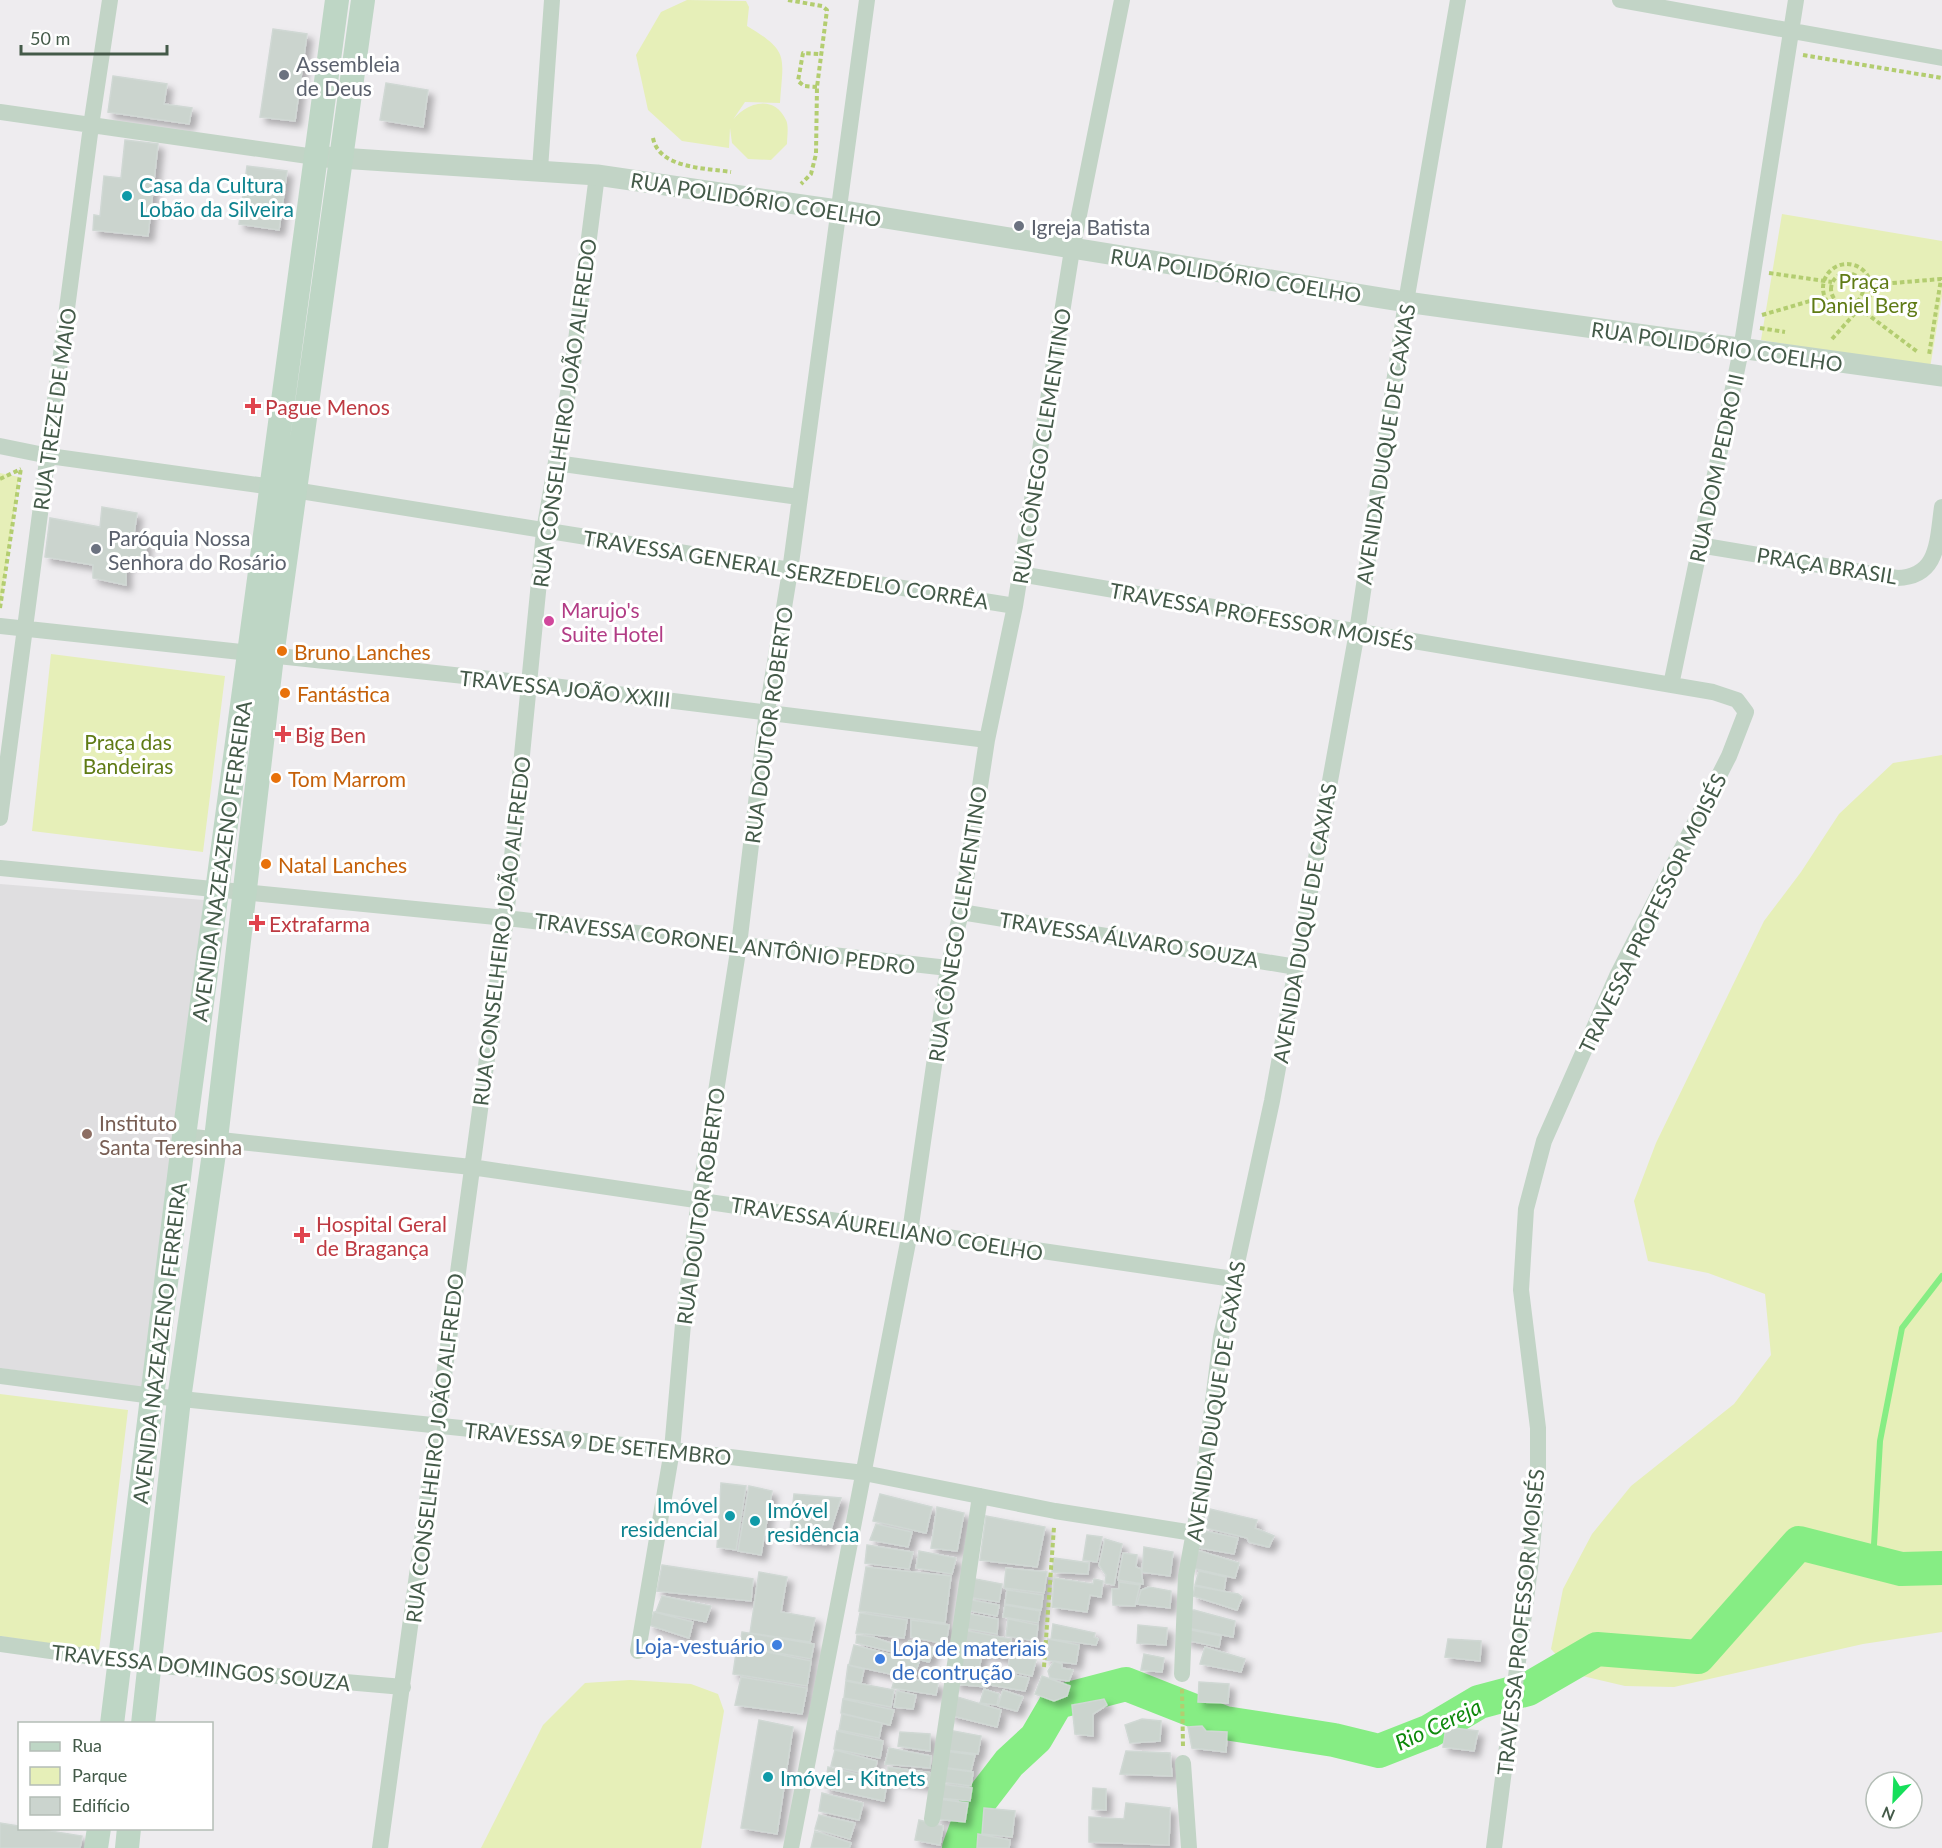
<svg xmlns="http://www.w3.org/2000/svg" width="1942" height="1848" font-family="Lato,sans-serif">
  <defs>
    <filter id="shadow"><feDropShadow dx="5.5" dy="5.5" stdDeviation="3" flood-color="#0004"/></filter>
  </defs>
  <rect width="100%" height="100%" fill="#eeecef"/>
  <path fill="#dfdee0" d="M0,884L204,900L142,1388L0,1368Z"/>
  <path fill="#e6efb8" d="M687,0L746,1L749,7L747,26C790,52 783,56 780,103L745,102L730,124C742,104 773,92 786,120C789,126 787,137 787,144L771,160L748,159L732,143L730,128L729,148L682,141L648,110L636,55L661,12Z
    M1782,214L1942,241V296L1930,368L1761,340Z
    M0,473L19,477L0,610Z
    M51,654L225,676L203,852L32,831Z
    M1942,755V1632L1863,1644L1674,1687L1625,1686L1574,1674L1551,1649L1563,1589L1592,1534L1631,1486L1734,1404L1771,1355L1765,1294L1708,1273L1648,1261L1634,1201L1656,1143L1764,921L1801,872L1839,814L1893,763Z
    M0,1394L128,1410L99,1651L0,1636Z
    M630,1680L691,1684L718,1694L724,1711L701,1848H481L543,1725L585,1683Z"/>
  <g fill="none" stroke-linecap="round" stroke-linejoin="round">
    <path stroke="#86ed84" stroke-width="6" d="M1873,1562L1880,1441L1902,1328L1942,1276"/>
    <path stroke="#86ed84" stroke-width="34" d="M959,1848L973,1810L1009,1763L1036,1738L1057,1702L1126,1684L1225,1723L1334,1740L1379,1751L1430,1731L1479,1702L1528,1689L1597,1649L1698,1657L1799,1543L1901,1569L1942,1568"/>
  </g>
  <path fill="#cbd4ce" stroke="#d0d8d4" stroke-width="1.5" filter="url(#shadow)" d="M273,29L307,34L295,121L260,117Z
    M113,76L167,84L164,104L192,108L189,124L108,112Z
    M386,83L428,90L423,127L380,120Z
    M125,140L158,144L148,236L93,230L94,215L100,216L104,176L121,178Z
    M247,166L287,171L279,230L239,224Z
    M102,507L137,513L134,534L146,542L145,559L126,564V585L93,578V565L45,557L50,518L100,527Z
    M721,1483L746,1486L736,1550L717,1547Z
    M749,1486L772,1491L761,1555L738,1551Z
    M794,1494L841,1498L826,1545L789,1539Z
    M880,1494L932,1507L926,1533L873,1521Z
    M937,1507L964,1513L957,1551L931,1548Z
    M1210,1509L1257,1520L1255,1528L1274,1536L1269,1547L1249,1542L1247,1538L1206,1528Z
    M986,1516L1045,1527L1037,1567L980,1560Z
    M876,1524L912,1532L908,1547L870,1540Z
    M1196,1529L1238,1538L1234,1554L1193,1547Z
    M1087,1535L1102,1537L1097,1562L1083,1560Z
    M1105,1539L1122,1544L1114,1585L1105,1583L1106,1575L1099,1565Z
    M867,1545L913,1552L909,1569L865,1563Z
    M1144,1547L1173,1552L1170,1576L1142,1572Z
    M919,1551L956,1558L952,1574L916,1568Z
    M1200,1551L1239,1563L1235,1578L1192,1568L1195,1553Z
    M1123,1553L1137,1555L1136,1567L1141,1569L1143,1584L1118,1580Z
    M1054,1558L1089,1563L1088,1574L1052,1572Z
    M662,1565L753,1579L751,1601L657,1591Z
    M866,1567L951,1576L945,1623L859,1611Z
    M1006,1568L1047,1572L1044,1593L1004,1588Z
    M1199,1571L1226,1577L1224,1591L1195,1585Z
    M759,1572L787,1577L781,1612L815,1618L810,1642L750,1633Z
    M970,1578L1002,1584L999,1602L967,1597Z
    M1054,1578L1093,1584L1094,1579L1103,1581L1101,1597L1090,1595L1087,1612L1052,1607Z
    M1119,1582L1140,1585L1135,1606L1113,1605L1112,1589H1119Z
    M1195,1586L1238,1594L1242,1597L1237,1610L1193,1596Z
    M1149,1587L1171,1591L1170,1608L1137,1604L1141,1590Z
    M1007,1590L1043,1595L1041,1610L1005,1604Z
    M662,1596L711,1606L706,1622L656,1612Z
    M967,1599L999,1605L997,1616L966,1610Z
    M1005,1605L1040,1611L1038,1623L1003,1617Z
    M1194,1610L1235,1621L1233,1637L1187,1628L1189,1611Z
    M654,1612L693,1622L689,1638L649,1625Z
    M860,1613L907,1620L904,1638L856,1633Z
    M965,1613L998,1619L997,1634L963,1628Z
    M1008,1619L1038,1625L1036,1641L1006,1636Z
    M911,1620L949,1625L946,1644L911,1637Z
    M1053,1624L1095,1633L1094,1637L1098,1639L1096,1645L1051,1639Z
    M1138,1625L1167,1628L1166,1645L1137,1643Z
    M1186,1629L1221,1636L1219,1647L1185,1640Z
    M963,1630L1011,1639L1008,1658L960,1648Z
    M742,1632L814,1644L811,1659L740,1646Z
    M857,1635L873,1637L896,1645L894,1652L856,1643Z
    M1048,1639L1079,1645L1076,1664L1046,1660Z
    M1448,1639L1481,1641L1480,1661L1445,1657Z
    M909,1641L935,1648L929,1662L903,1655Z
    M854,1645L919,1662L913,1679L849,1665Z
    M737,1646L811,1661L807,1686L733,1674Z
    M1205,1647L1245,1659L1241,1672L1200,1664Z
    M960,1650L982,1654L979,1669L957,1666Z
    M1144,1654L1164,1658L1162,1672L1141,1670Z
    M1010,1655L1036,1660L1032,1676L1008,1671Z
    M1054,1661L1062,1664V1668L1073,1670L1069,1681L1050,1678L1048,1671Z
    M848,1665L864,1669L861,1683L846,1680Z
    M957,1667L990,1671L987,1687L954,1684Z
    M992,1671L1029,1678L1025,1691L990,1685Z
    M1042,1676L1070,1686L1067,1696L1054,1701L1035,1694Z
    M741,1677L807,1688L802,1714L735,1705Z
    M895,1677L938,1683L936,1695L892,1688Z
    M846,1681L894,1690L891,1707L844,1698Z
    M1199,1682L1229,1684L1228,1703L1198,1702Z
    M984,1689L999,1694L997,1705L980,1703Z
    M1003,1690L1023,1697L1017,1711L998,1706Z
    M897,1691L916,1695L913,1709L894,1707Z
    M954,1696L1001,1710L997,1727L949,1715Z
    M843,1699L894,1710L890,1725L841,1713Z
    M1104,1699L1107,1705L1093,1714V1736L1075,1734L1072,1705Z
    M842,1714L882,1723L879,1738L839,1730Z
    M1142,1719L1161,1721L1160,1741L1130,1743L1125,1725Z
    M759,1720L793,1727L777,1834L741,1828Z
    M1202,1726L1206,1731L1227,1732L1226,1752L1192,1748L1188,1727Z
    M1446,1727L1478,1731L1474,1751L1443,1747Z
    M948,1730L981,1736L978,1754L945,1750Z
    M837,1731L883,1741L880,1758L834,1749Z
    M900,1732L930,1734V1751L898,1746Z
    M889,1748L931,1756L930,1768L885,1764Z
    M835,1750L877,1761L874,1775L831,1766Z
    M944,1751L975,1755L971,1771L941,1767Z
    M1126,1751L1170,1753L1172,1776L1120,1774Z
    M828,1767L887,1781L884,1801L825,1788Z
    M888,1767L931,1773L929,1786L888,1779Z
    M943,1768L973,1772L971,1786L941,1782Z
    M940,1784L972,1788L970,1801L939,1798Z
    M1093,1788L1106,1789V1810L1092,1809Z
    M822,1793L863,1803L859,1820L819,1811Z
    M938,1799L968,1803L965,1822L936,1819Z
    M1126,1803L1170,1808L1169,1845L1089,1842V1817L1124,1819Z
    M984,1808L1015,1811L1012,1837L982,1834Z
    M819,1815L855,1823L850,1839L815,1829Z
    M919,1820L943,1826L940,1845L915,1840Z
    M0,1823L82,1836L80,1848H0Z
    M815,1831L851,1843L849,1848H811Z
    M978,1834L1010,1840L1009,1848H977Z"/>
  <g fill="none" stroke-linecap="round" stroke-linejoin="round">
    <path stroke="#b3cd70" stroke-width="4" stroke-dasharray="4.5 3" stroke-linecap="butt" d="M788,0L822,6L827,10L817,87L816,154L811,174L801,184
      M1803,55L1942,78
      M817,87L804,86L798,81L803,53L820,54
      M653,138C659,169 707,168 731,172
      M1823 288a24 24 0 1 1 48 0a24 24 0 1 1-48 0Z
      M1769,273L1832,282
      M1831 289a16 16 0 1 1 32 0a16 16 0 1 1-32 0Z
      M1870,285L1941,279L1929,355
      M1859,308L1919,353
      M1762,315L1824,297
      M1760,328L1785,332
      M1832,339L1857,311
      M0,479L21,469
      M0,608L21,468
      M1044,1667L1054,1527
      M1182,1689L1183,1747"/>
    <path stroke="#c2d4c6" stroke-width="16" d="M1620,0L1942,58
      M0,112L315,157
      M540,169L552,0
      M0,446L49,456L294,490L1015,606
      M556,463L799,497
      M1699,545L1897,578C1939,577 1937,541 1942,507
      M1020,574L1713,692L1737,700L1746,712L1729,756L1617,976L1544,1141L1526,1209L1521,1290L1538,1428V1479L1531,1560L1494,1848
      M0,626L529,683L987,740
      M1671,685L1741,350L1796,0
      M0,818L91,126L110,0
      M0,868L506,918L948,968
      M961,912L1296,967
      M184,1136L471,1167L1233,1279
      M0,1376L153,1396L672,1450L864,1473L1055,1511L1193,1533
      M0,1644L150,1665L403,1687
      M638,1651L672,1450L683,1324L699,1200L739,945L767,711L790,571L867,0
      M1182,1674L1186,1576L1203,1482L1221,1337L1272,1101L1357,632L1406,302L1458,0
      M1183,1763L1189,1848
      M932,1819L980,1496
      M380,1848L506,918L544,531L573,364L597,175
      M791,1848L910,1232L948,968L961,912L987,740L1015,606L1072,250L1122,0"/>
    <path stroke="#c2d4c6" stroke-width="21" d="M325,157L597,175L837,210L1406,302L1942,376"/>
    <path stroke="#bed6c5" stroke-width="24" d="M112,1724L184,1136L337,0
      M143,1724L179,1399L216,1139L272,656L363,0
      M96,1848L99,1828
      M127,1848L129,1828"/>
  </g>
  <g fill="#6b7280" stroke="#fff" stroke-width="2">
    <circle cx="284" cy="75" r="6"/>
    <circle cx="1019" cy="226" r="6"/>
    <circle cx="96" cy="549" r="6"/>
  </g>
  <g fill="#0f9aa8" stroke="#fff" stroke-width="2">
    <circle cx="127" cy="196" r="6"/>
    <circle cx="730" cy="1516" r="6"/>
    <circle cx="755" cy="1521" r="6"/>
    <circle cx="768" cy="1777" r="6"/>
  </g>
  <g fill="#e0444e" stroke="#fff" stroke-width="2">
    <path d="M250 397h6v6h6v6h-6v6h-6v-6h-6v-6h6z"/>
    <path d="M280 725h6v6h6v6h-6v6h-6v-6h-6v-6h6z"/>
    <path d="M254 914h6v6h6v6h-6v6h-6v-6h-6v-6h6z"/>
    <path d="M299 1226h6v6h6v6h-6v6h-6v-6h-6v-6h6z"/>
  </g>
  <circle fill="#d1479c" stroke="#fff" stroke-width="2" cx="549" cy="621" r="6"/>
  <g fill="#e8710a" stroke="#fff" stroke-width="2">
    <circle cx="282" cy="651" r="6"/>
    <circle cx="285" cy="693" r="6"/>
    <circle cx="276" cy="778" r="6"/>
    <circle cx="266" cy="864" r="6"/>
  </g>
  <circle fill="#8d6e63" stroke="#fff" stroke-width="2" cx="87" cy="1134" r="6"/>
  <g fill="#3f7fe0" stroke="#fff" stroke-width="2">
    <circle cx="777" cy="1645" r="6"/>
    <circle cx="880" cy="1659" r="6"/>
  </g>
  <g text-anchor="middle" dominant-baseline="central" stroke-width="6" stroke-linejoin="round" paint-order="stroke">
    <g font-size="21" fill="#5b616d" stroke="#fff" text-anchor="start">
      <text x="296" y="63">Assembleia<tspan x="296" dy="24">de Deus</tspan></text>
      <text x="1031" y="226">Igreja Batista</text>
      <text x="108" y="537">Paróquia Nossa<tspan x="108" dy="24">Senhora do Rosário</tspan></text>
    </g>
    <g font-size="21" fill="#0d838f" stroke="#fff" text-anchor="start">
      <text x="139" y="184">Casa da Cultura<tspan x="139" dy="24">Lobão da Silveira</tspan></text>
      <text x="718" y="1504" text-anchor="end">Imóvel<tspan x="718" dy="24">residencial</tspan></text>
      <text x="767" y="1509">Imóvel<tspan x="767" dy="24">residência</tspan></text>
      <text x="780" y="1777">Imóvel - Kitnets</text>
    </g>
    <g font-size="21" fill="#445a49" stroke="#fff">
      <text transform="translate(756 199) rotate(9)">RUA POLIDÓRIO COELHO</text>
      <text transform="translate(1236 275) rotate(9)">RUA POLIDÓRIO COELHO</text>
      <text transform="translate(1717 346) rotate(8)">RUA POLIDÓRIO COELHO</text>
      <text transform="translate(54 409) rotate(-82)">RUA TREZE DE MAIO</text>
      <text transform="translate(564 413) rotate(-82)">RUA CONSELHEIRO JOÃO ALFREDO</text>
      <text transform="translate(1385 444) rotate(-81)">AVENIDA DUQUE DE CAXIAS</text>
      <text transform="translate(1041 446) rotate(-81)">RUA CÔNEGO CLEMENTINO</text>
      <text transform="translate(1716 468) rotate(-78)">RUA DOM PEDRO II</text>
      <text transform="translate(1827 565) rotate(9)">PRAÇA BRASIL</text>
      <text transform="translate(786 569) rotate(9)">TRAVESSA GENERAL SERZEDELO CORRÊA</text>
      <text transform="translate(1262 616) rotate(10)">TRAVESSA PROFESSOR MOISÉS</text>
      <text transform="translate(565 688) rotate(6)">TRAVESSA JOÃO XXIII</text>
      <text transform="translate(768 725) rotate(-82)">RUA DOUTOR ROBERTO</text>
      <text transform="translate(221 861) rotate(-82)">AVENIDA NAZEAZENO FERREIRA</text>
      <text transform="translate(1652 913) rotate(-64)">TRAVESSA PROFESSOR MOISÉS</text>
      <text transform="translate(1304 923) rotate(-80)">AVENIDA DUQUE DE CAXIAS</text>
      <text transform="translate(957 924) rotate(-81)">RUA CÔNEGO CLEMENTINO</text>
      <text transform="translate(501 931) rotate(-83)">RUA CONSELHEIRO JOÃO ALFREDO</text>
      <text transform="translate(1129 939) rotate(9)">TRAVESSA ÁLVARO SOUZA</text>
      <text transform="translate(725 943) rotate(7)">TRAVESSA CORONEL ANTÔNIO PEDRO</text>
      <text transform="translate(700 1206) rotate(-82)">RUA DOUTOR ROBERTO</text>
      <text transform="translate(887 1228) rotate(9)">TRAVESSA ÁURELIANO COELHO</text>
      <text transform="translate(159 1343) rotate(-83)">AVENIDA NAZEAZENO FERREIRA</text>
      <text transform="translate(1215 1401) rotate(-81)">AVENIDA DUQUE DE CAXIAS</text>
      <text transform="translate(598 1443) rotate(6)">TRAVESSA 9 DE SETEMBRO</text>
      <text transform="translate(434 1448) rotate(-83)">RUA CONSELHEIRO JOÃO ALFREDO</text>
      <text transform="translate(1520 1622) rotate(-84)">TRAVESSA PROFESSOR MOISÉS</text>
      <text transform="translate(201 1667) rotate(6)">TRAVESSA DOMINGOS SOUZA</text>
    </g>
    <g font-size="21" fill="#5f7b15" stroke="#fff">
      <text x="1864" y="280">Praça<tspan x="1864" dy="24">Daniel Berg</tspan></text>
      <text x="128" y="741">Praça das<tspan x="128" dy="24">Bandeiras</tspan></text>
    </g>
    <g font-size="21" fill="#be3a42" stroke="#fff" text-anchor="start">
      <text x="265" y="406">Pague Menos</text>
      <text x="295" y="734">Big Ben</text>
      <text x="269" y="923">Extrafarma</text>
      <text x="316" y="1223">Hospital Geral<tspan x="316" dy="24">de Bragança</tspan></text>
    </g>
    <g font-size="21" fill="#b23c85" stroke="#fff" text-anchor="start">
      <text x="561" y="609">Marujo's<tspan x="561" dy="24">Suite Hotel</tspan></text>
    </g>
    <g font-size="21" fill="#c56008" stroke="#fff" text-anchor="start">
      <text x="294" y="651">Bruno Lanches</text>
      <text x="297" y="693">Fantástica</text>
      <text x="288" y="778">Tom Marrom</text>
      <text x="278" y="864">Natal Lanches</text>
    </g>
    <g font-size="21" fill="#785e54" stroke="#fff" text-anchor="start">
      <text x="99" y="1122">Instituto<tspan x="99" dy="24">Santa Teresinha</tspan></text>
    </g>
    <g font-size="21" fill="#366cbe" stroke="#fff" text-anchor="end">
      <text x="765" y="1645">Loja-vestuário</text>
      <text x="892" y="1647" text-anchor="start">Loja de materiais<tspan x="892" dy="24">de contrução</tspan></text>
    </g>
    <g font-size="22" font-style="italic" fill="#0d890b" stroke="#fff">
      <text transform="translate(1438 1724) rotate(-25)">Rio Cereja</text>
    </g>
  </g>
  <rect x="18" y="1722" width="195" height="108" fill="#ffffff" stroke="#b4bdb6" stroke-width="1.5"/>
  <rect x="30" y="1742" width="30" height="9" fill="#bed6c5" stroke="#b4bdb6" stroke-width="1.5"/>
  <text x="72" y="1752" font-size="18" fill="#445a49">Rua</text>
  <rect x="30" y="1767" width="30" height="18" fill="#e6efb8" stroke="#b4bdb6" stroke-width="1.5"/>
  <text x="72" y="1782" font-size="18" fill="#445a49">Parque</text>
  <rect x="30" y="1797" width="30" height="18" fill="#cbd4ce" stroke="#b4bdb6" stroke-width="1.5"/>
  <text x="72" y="1812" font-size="18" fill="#445a49">Edifício</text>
  <g transform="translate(1894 1800) rotate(203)"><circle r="28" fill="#ffffff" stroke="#b4bdb6" stroke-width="1.5"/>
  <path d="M0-4.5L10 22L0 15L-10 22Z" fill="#16df5a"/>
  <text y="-9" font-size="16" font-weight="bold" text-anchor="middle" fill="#445a49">N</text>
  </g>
  <path d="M21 45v9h146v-9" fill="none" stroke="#445a49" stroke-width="3"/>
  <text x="30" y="45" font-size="18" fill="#445a49" stroke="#ffffff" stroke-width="4.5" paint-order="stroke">50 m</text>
</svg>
